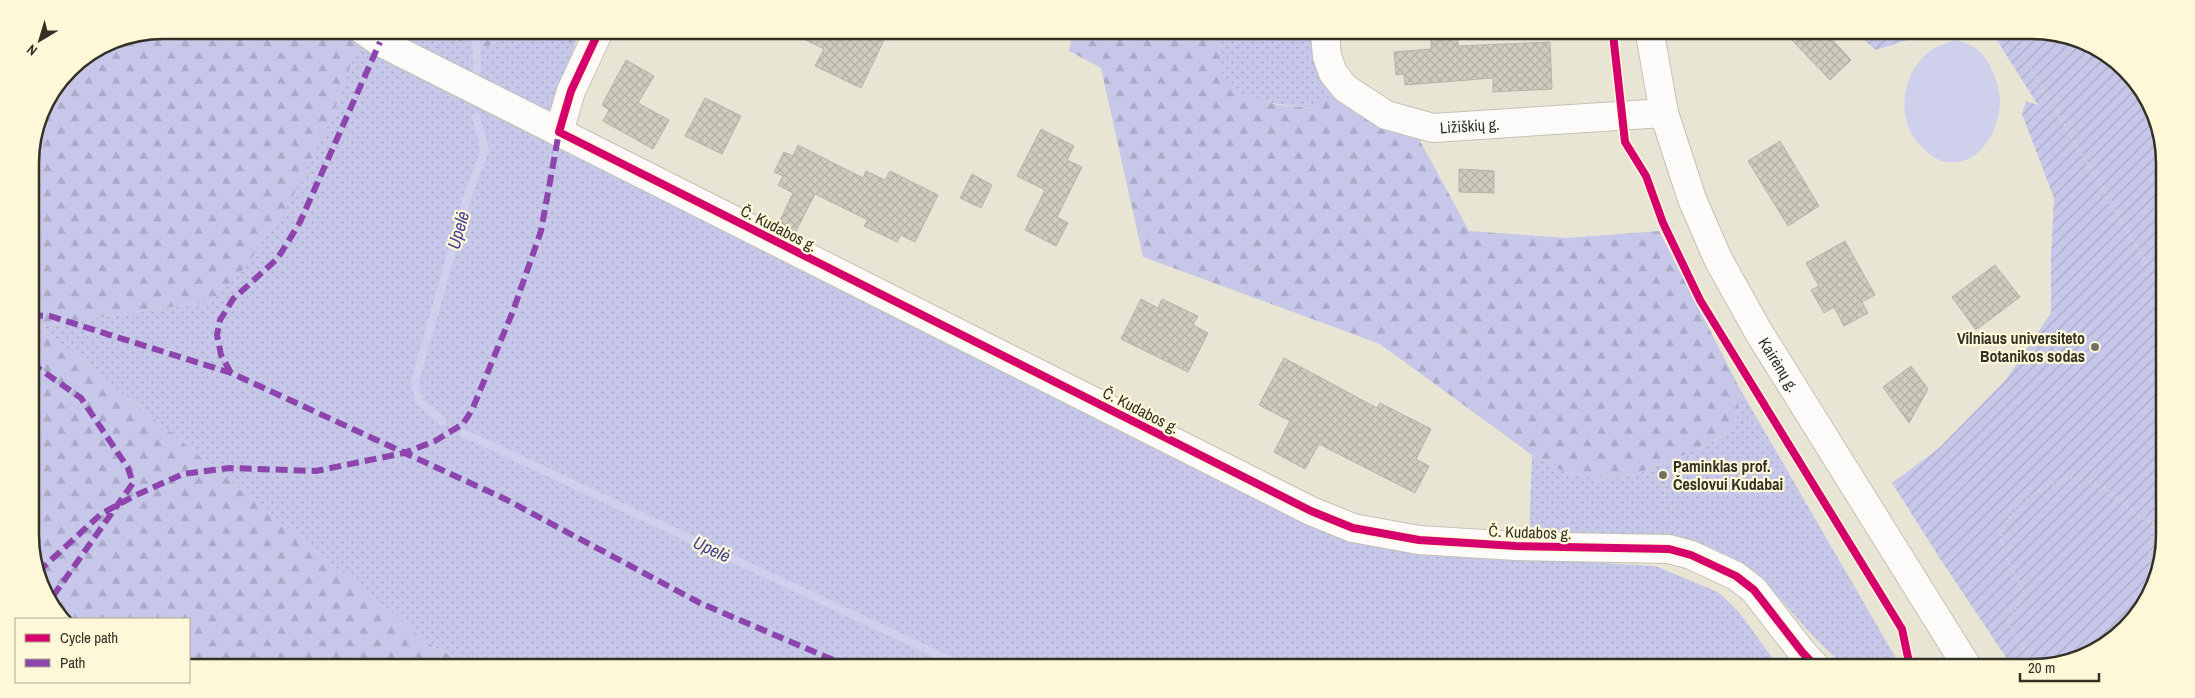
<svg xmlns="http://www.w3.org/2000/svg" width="2195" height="698" font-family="'Archivo Narrow',sans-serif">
  <defs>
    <pattern id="grass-dots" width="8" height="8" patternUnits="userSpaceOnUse" patternTransform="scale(1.25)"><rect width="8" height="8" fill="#c6c7e9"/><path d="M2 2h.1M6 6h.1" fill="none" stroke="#ababc8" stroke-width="1.8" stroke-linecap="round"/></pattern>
    <pattern id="forest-firs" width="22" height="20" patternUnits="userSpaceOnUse" patternTransform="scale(1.25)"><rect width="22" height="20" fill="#c6c7e9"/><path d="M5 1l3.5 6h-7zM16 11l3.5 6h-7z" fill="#ababc8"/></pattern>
    <pattern id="garden-furrows" width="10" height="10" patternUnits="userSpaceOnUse" patternTransform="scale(1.25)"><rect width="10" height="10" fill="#c6c7e9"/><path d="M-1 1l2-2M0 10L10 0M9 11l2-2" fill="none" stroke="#ababc8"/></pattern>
    <pattern id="building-cross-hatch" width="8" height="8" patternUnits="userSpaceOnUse" patternTransform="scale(1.25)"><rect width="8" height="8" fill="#ceccbe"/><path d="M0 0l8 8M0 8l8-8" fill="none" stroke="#b1b0a3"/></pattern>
  </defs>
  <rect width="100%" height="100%" fill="#e8e5d4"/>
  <path fill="url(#grass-dots)" d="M370,31H407L412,33C425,35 438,36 451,39C480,44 482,58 507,31H544L575,45L556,94L549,144L1305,518L1416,552L1655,566L1718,592L1739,612L1779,667L473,664L436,649L40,326L212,301L330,122L354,56Z
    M1223,33H1316L1334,94L1314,108C1293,106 1237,102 1225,83C1216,68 1222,49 1223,33Z
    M1740,389L1901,667H1848L1844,665C1834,656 1824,648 1816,639C1796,619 1780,596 1759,577C1702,523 1602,534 1529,535L1532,455L1565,472L1594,478L1629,477L1701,448L1723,436L1737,418Z"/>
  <path fill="url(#forest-firs)" d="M163,30L370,31L354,56L330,122L287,207L244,268L212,301L40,326L436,649L473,664H189V619H61L33,561L30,154L40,112L69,69L112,40Z
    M407,31H507C482,58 480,44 451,39C438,36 425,35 411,33Z
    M544,31H580L575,45Z
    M1073,32L1223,33L1220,66L1226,84L1239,94L1278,105L1314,108L1334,94L1418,137L1469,231L1566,238L1659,231L1740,389L1737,418L1723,436L1701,448L1629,477L1594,478L1565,472L1532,455L1380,344L1143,257L1101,68L1069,51Z"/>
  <path fill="url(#garden-furrows)" d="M1857,34H1926L1876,50Z
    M1993,34L2067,35L2132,75L2162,137L2160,570L2143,609L2113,640L2041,668H2013L1939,557L1892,483L1938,449L2005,381L2051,313V255L2054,198L2022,114L2026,101L2038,105Z"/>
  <path fill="#cfd1ec" d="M1957,40C1966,43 1977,47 1983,55C1992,66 2000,87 2000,101C2000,130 1979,167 1947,162C1938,161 1930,155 1924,149C1896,125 1899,79 1926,54C1934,47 1946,43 1957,40Z"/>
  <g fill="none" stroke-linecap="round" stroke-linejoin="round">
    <path stroke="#cfd1ec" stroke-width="8" d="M476,31L477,70
      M442,421L419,401L415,381L468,195L485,150L476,117
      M464,433L960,665"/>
  </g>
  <path fill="url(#building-cross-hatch)" stroke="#b6b4a7" d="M789,32H872L885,38L861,88L815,66L824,49Z
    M1431,33H1458V46L1550,42L1552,89L1493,92V78L1405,85L1404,74L1396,75L1394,52L1431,49Z
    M1786,34H1827L1851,60L1830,80Z
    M626,60L654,76L638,103L669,120L653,149L603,121L609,110L602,105Z
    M705,98L741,116L722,154L685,136Z
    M1041,129L1074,146L1067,160L1082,167L1057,217L1068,223L1056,246L1025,230L1045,190L1017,176Z
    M1780,141L1819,206L1788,226L1748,161Z
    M798,145L863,178L866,171L885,180L890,171L938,195L915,242L901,235L897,242L864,226L868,220L815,194L795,233L778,225L793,193L778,185L783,176L774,172L784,152L793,156Z
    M1459,169L1494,171V193L1459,192Z
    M972,174L992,185L981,208L960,198Z
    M1845,241L1875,295L1862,302L1868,313L1844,326L1834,307L1824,313L1811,290L1819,286L1806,263Z
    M1995,265L2020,297L1976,330L1952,297Z
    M1141,299L1158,308L1162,299L1198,316L1193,325L1208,333L1188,372L1121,339Z
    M1284,358L1377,408L1380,403L1431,429L1416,459L1429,466L1415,493L1319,444L1305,469L1274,452L1290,421L1259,405Z
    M1911,366L1928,389L1909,423L1883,387Z"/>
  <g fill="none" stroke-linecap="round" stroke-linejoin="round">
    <defs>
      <g id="minor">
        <path d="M363,30L380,42L559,132"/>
        <path d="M599,31L571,91L559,132L1311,511L1353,528L1419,540L1516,546L1669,549L1691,555L1736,576L1754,590L1802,652L1816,667"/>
        <path id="s1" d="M1325,33L1327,56L1333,73L1345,88L1386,115L1433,128L1664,113"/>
      </g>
      <g id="secondary">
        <path id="s2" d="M1650,34L1664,113L1692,199L1718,259L1758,331L1968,668"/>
      </g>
    </defs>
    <use href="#minor" stroke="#c4c2b4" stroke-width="30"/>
    <use href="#secondary" stroke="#c4c2b4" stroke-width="30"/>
    <path stroke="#d9d7d2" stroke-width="3" stroke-dasharray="1 4" stroke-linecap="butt" d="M2010,34L2162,289
      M1663,475L1667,524
      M2153,587C2146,553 2153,519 2161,485
      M2039,668C2032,658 2007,632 2009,620C2010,616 2014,611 2016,607C2020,602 2024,597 2023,590C2022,586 2018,580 2016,576C2010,565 2004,555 2002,542C1996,515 2049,478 2073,478C2110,476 2126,519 2161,525"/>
    <use href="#minor" stroke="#fcfbf9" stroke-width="28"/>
    <use href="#secondary" stroke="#fcfbf9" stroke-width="28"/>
    <path stroke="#8e44ad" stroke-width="6" stroke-dasharray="12 6" stroke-linecap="butt" d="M31,315L50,316L231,373L505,499L700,603L845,665
      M31,363L81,398L128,468L133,483L51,599
      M231,373L221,355L217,335L220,320L233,299L278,258L300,222L380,42
      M38,572L101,514L134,496L183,474L230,468L316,471L404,453L435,441L463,424L472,410L513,311L541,231L559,132"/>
    <defs>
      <path id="cycleway" d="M599,31L571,91L559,132L1311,511L1353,528L1419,540L1516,546L1669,549L1691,555L1736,576L1754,590L1802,652L1816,667
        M1613,34L1625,142L1646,176L1663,223L1700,300L1902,629L1910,667"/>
    </defs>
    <use href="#cycleway" stroke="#fef8d9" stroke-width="11"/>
    <use href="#cycleway" stroke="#d6006c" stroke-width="8"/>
  </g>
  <g fill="#727062" stroke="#fef8d9" stroke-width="2">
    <circle cx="2095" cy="347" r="5"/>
    <circle cx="1663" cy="475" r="5"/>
  </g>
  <g text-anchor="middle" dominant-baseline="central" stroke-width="4.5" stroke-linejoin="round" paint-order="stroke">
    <g font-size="16" fill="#333125" stroke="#fef8d9">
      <text stroke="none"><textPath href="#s1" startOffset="195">Ližiškių g.</textPath></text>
      <text transform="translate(779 228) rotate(27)">Č. Kudabos g.</text>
      <text stroke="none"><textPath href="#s2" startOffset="358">Kairėnų g.</textPath></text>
      <text transform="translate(1141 410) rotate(27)">Č. Kudabos g.</text>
      <text transform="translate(1530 532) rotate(2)">Č. Kudabos g.</text>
    </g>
    <g font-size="16" font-weight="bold" fill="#333125" stroke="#fef8d9" text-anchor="end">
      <text x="2085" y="338">Vilniaus universiteto<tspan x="2085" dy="18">Botanikos sodas</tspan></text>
      <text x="1673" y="466" text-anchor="start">Paminklas prof.<tspan x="1673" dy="18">Česlovui Kudabai</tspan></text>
    </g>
    <g font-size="18" font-style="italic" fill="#474299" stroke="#fef8d9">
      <text transform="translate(458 230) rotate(-74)">Upelė</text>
      <text transform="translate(712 549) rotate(25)">Upelė</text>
    </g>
  </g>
  <path d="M0 0H2195V698H0ZM163 39H2032A124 124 0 0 1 2156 163V535A124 124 0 0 1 2032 659H163A124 124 0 0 1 39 535V163A124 124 0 0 1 163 39Z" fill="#fef8d9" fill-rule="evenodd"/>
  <path fill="none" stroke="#333125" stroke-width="2.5" d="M163 39H2032A124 124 0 0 1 2156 163V535A124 124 0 0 1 2032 659H163A124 124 0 0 1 39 535V163A124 124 0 0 1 163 39Z"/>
  <rect x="15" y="618" width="175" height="65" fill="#fef8d9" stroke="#ada891"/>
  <rect x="25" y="634" width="25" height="8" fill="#d6006c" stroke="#ada891"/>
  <text x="60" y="643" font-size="15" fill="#333125">Cycle path</text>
  <rect x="25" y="659" width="25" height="8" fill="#8e44ad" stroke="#ada891"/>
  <text x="60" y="668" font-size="15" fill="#333125">Path</text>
  <g transform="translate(40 40) rotate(218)" stroke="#fef8d9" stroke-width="4" paint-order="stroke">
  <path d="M0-4L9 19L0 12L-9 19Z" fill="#333125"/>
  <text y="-8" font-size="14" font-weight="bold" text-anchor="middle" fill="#333125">N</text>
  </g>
  <path d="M2020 673v8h79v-8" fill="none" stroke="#333125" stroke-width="2.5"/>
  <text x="2028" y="673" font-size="15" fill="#333125" stroke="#fef8d9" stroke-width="4" paint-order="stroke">20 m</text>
</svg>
